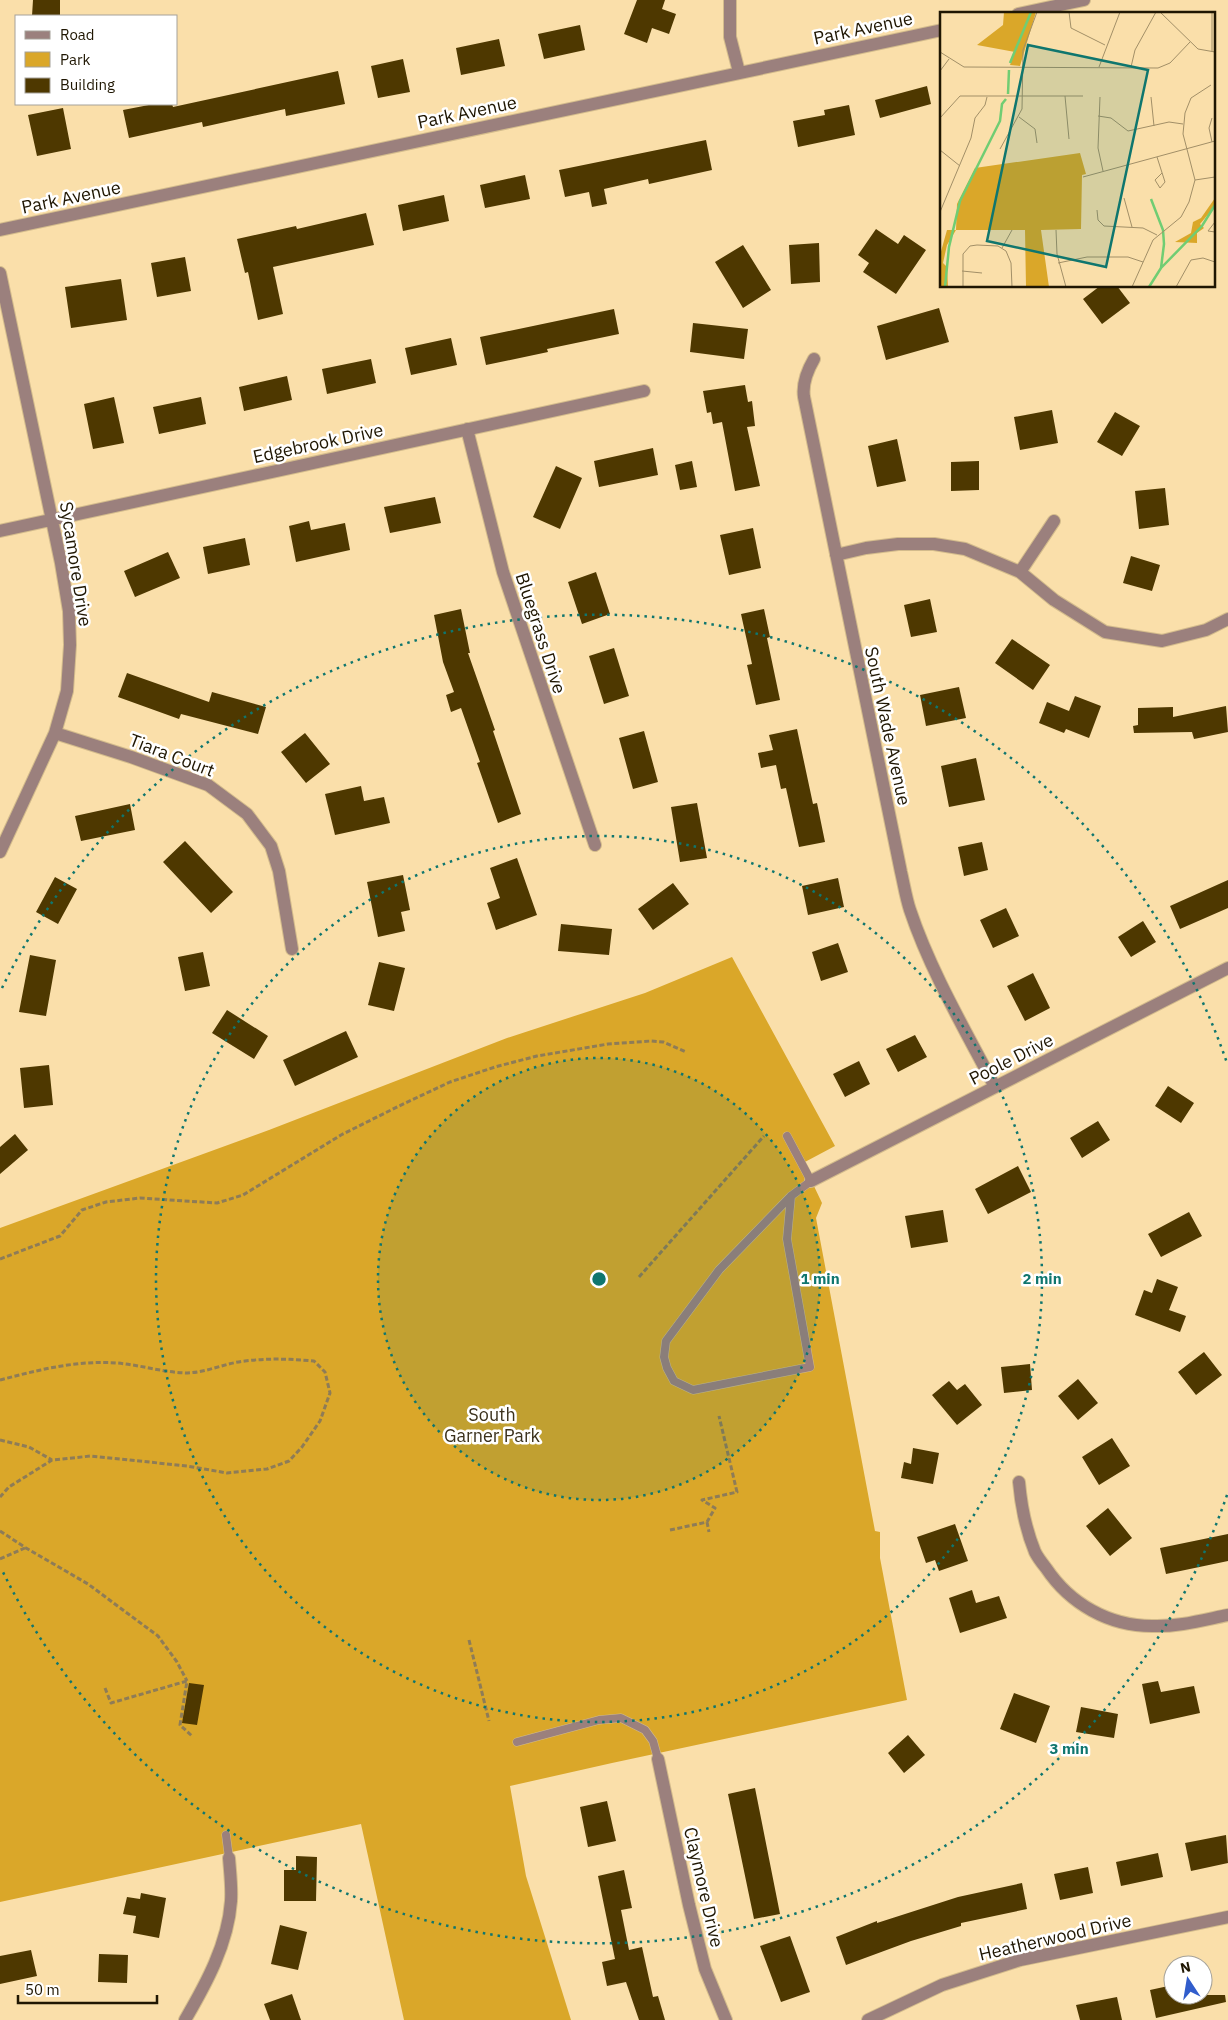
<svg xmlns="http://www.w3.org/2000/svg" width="1228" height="2020" font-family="'IBM Plex Sans',sans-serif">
  <rect width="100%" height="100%" fill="#fadfaa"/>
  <path fill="#daa729" d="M732,957L835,1146L803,1163L822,1203L816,1218L875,1531L880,1532V1558L907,1700L612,1763L510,1786L526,1876L571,2020H404L361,1824L0,1902V1228L269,1130L507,1038L645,993Z"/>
  <path fill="#4e3800" d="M33,0H60V16H32Z
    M637,0H665L662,9L676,14L669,34L652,28L647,43L624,34Z
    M580,25L585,50L544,59L538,34Z
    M499,39L505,66L461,75L456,48Z
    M403,59L410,92L378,98L371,66Z
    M338,71L345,104L286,116L285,109L203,127L202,122L129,138L123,110L154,104H172L173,107Z
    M927,86L931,104L880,118L875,100Z
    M849,105L855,135L798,147L793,121L825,115L824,110Z
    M63,108L71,149L37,156L28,115Z
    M706,140L712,170L649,184L648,179L604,189L607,204L592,207L589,192L565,197L559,170Z
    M525,175L530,199L485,208L480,185Z
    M444,195L449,221L403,231L398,205Z
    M366,213L374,245L273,267L283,314L258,320L248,272L245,273L237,239L296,226L297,229Z
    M876,229L898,244L904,235L926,250L896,294L863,272L869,263L858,255Z
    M819,243L820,282L791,284L789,245Z
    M743,245L771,290L743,308L715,262Z
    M185,257L191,291L157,297L151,263Z
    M121,279L127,320L71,328L65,287Z
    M1100,286H1117L1130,303L1102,324L1083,299Z
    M939,308L949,342L886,360L877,326Z
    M614,309L619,334L547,349L548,352L486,365L480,337Z
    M693,323L748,329L744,359L690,352Z
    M451,338L457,365L411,375L405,348Z
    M371,359L376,383L327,394L322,369Z
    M287,376L292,400L244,411L239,387Z
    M745,385L748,402L752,401L755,426L747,427L760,486L735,491L722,422L713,424L711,412L707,413L703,391Z
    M114,397L124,443L93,449L84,404Z
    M201,397L206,424L159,434L153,407Z
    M1052,410L1058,443L1020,450L1014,417Z
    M1115,412L1140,426L1122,456L1097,442Z
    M897,439L906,481L877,487L868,446Z
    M653,448L658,475L599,487L594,461Z
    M692,461L697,487L680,490L675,465Z
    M979,461V490L951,491V462Z
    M556,466L582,478L560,529L533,517Z
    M1165,488L1169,525L1139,529L1135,491Z
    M435,497L441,523L390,533L384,507Z
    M309,521L311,530L345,523L350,550L296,562L289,526Z
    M753,528L761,568L729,575L720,535Z
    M245,538L250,565L208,574L203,547Z
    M168,552L180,578L135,597L124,571Z
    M1131,556L1160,565L1152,591L1123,583Z
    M596,572L610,614L582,624L568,582Z
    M930,599L937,632L911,637L904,605Z
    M461,609L470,653H468L495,730L493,731L521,814L498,823L477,763L480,762L461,708L451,712L446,695L454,692L443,662L434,615Z
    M764,609L770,637L767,638L780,700L756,705L747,665L752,664L741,614Z
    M1012,639L1050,665L1033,690L995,663Z
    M614,648L629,696L604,704L589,656Z
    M127,673L209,702L212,692L266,707L258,734L181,714L179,719L118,697Z
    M959,687L966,718L926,726L920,695Z
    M1075,696L1101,706L1089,738L1066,729L1064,733L1039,723L1047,702L1069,711Z
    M1226,706L1228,732L1194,739L1192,732L1134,733L1133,726L1138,725V708L1173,707V717Z
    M797,729L813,804L817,803L825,842L799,847L786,788L781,789L776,765L761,768L758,753L773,750L769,735Z
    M644,731L658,782L633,789L619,738Z
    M305,733L330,764L306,783L281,752Z
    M976,758L985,800L949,807L941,766Z
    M361,786L364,801L384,797L390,823L335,835L325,794Z
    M697,803L707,858L680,862L671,807Z
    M130,804L135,830L81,841L75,816Z
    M185,841L233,892L211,913L163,862Z
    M982,842L988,870L964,876L958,847Z
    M517,858L537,915L496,930L487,903L500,898L490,868Z
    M403,875L410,910L401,912L405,931L378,937L367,882Z
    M55,877L77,889L58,924L36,912Z
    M838,878L844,907L808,915L802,886Z
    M1228,880V908L1180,929L1170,906Z
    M673,883L689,904L653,930L638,909Z
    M1006,908L1019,936L993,948L980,920Z
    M1143,921L1156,942L1131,957L1118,937Z
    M561,924L612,929L609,955L558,951Z
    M838,943L848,972L821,981L812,952Z
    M203,952L210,986L185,991L178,957Z
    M30,955L56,960L46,1016L19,1012Z
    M379,962L405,968L394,1011L368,1005Z
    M1033,973L1050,1008L1025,1021L1007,986Z
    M227,1010L268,1036L254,1059L212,1033Z
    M346,1031L358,1057L295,1086L283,1060Z
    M915,1035L927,1057L898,1072L886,1049Z
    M859,1061L870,1084L845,1097L833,1074Z
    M49,1065L53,1105L24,1108L20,1068Z
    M1168,1086L1194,1103L1181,1123L1155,1106Z
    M1098,1121L1110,1140L1082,1158L1070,1138Z
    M15,1134L28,1150L0,1174V1147Z
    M1018,1166L1031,1192L988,1214L975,1189Z
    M943,1210L948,1242L911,1248L905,1216Z
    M1189,1212L1202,1236L1161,1257L1148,1234Z
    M1157,1279L1178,1287L1169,1310L1186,1316L1180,1332L1135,1315L1144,1290L1152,1293Z
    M1204,1352L1222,1375L1196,1395L1178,1372Z
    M1030,1364L1032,1390L1004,1393L1001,1367Z
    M1078,1379L1098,1403L1078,1420L1058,1396Z
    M949,1381L957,1390L965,1384L982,1405L957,1425L932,1395Z
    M1112,1438L1130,1466L1099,1485L1082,1457Z
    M913,1448L939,1453L933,1484L901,1478L904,1462L911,1464Z
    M1108,1508L1132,1538L1110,1556L1086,1526Z
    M955,1524L968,1561L939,1571L935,1560L926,1563L917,1537Z
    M1228,1534V1561L1166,1574L1160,1548Z
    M972,1590L976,1603L999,1596L1007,1618L960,1633L949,1598Z
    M1158,1681L1161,1692L1194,1686L1200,1713L1150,1724L1142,1684Z
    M189,1683L204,1685L197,1725L182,1723Z
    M1014,1693L1050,1706L1036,1743L1000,1729Z
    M1081,1707L1118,1714L1114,1738L1076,1732Z
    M908,1735L925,1755L904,1773L888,1753Z
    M755,1788L780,1914L754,1919L728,1794Z
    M607,1801L616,1841L588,1847L580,1807Z
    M1226,1835L1228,1863L1191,1871L1185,1843Z
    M1158,1853L1163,1877L1121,1886L1116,1862Z
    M296,1856L317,1857L316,1901H284V1870H296Z
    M1088,1867L1093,1893L1060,1900L1054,1874Z
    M624,1870L632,1908L621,1910L629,1950L642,1947L653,1997L658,1996L665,2020H639L626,1982L607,1986L602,1962L615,1959L598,1876Z
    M1022,1883L1027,1909L961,1923V1926L911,1941L846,1965L836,1937L877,1921V1923L958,1897Z
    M141,1893L166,1898L159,1938L133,1933L136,1916L123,1914L127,1897L140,1899Z
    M280,1925L307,1932L298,1970L271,1964Z
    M790,1936L810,1992L781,2002L760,1946Z
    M31,1950L37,1976L0,1984V1956Z
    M99,1954L128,1955L127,1983L98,1982Z
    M1173,1985V1995H1225L1226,2002L1156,2018L1150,1990Z
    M292,1994L301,2020H270L264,2004Z
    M1117,1997L1122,2020H1080L1076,2005Z"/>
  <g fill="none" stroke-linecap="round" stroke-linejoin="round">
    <defs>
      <path id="service" d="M787,1136L811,1181L791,1196L719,1270L666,1341L664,1357L667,1368L674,1381L693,1390L810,1367L787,1239L791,1196
        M517,1742L599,1720L621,1718L645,1730L653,1741L658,1759
        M226,1835L229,1858"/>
      <path id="minor" d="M730,0V37L739,72
        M1018,14L1084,0
        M0,230L942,30
        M0,273L61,563L69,611L70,645L67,691L55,733L0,852
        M814,359C807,371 802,383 804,397L901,872C904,885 906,898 910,910C930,970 965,1030 995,1087
        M467,429L503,572L595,845
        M0,531L644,391
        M836,555L866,548L898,544H934L965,549L1020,572L1054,600L1105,632L1162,641L1206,630L1228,619
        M1020,572L1054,521
        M55,733L131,757L208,785L247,814L271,846L279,871L292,949
        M811,1181L1228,968
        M1019,1482C1021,1505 1026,1530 1035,1552C1038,1558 1042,1563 1046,1568C1070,1604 1109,1626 1152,1626C1178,1627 1203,1620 1228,1615
        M658,1759L689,1905L705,1969L726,2020
        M185,2020C206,1984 228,1944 231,1901C232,1887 230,1872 229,1858
        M868,2020L942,1985L1020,1960L1228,1917"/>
    </defs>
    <use href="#service" stroke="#d3bb8c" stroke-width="9"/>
    <use href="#minor" stroke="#d3bb8c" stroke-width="14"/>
    <path stroke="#8e7c57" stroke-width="3" stroke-dasharray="5 2.5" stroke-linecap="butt" d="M0,1259L60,1236L82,1210L106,1202L140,1198L217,1203L243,1195L341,1135L399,1106L450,1082L495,1067L537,1056L608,1044L651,1041L663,1042L686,1052
      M639,1277L764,1136
      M0,1380C38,1370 77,1360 117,1363C140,1365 162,1372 185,1373C206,1373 225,1363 245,1361C269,1358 291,1359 314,1361L325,1372L330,1393L320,1421L302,1447L289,1461L267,1469L227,1473L187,1466L91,1456L52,1460L9,1487L0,1497
      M0,1440L29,1447L52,1460
      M707,1522L709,1532
      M670,1530L707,1522L715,1508L702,1500L737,1492L719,1416
      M0,1531L26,1548L88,1584L158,1636L177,1662L187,1681
      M0,1559L25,1548
      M469,1640L489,1721
      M105,1688L111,1703L187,1681L180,1725L192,1736"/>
    <use href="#service" stroke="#9b807d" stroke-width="8"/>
    <use href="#minor" stroke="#9b807d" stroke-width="12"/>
  </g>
  <circle cx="599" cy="1279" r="221" fill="#0f766e" fill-opacity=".12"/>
  <g fill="none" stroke="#0f766e" stroke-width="2.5" stroke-dasharray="2.5 5">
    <circle cx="599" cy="1279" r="221"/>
    <circle cx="599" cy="1279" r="443"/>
    <path d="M1227 1495A664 664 0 0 1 2 1570M2 988A664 664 0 0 1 1227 1063"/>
  </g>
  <g text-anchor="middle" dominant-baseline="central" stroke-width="5" stroke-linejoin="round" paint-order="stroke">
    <g font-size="18" fill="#1f1602" stroke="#fff">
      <text transform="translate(863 28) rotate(-12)">Park Avenue</text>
      <text transform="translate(467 112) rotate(-12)">Park Avenue</text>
      <text transform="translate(71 197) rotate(-12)">Park Avenue</text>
      <text transform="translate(318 443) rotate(-12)">Edgebrook Drive</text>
      <text transform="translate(76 564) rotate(81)">Sycamore Drive</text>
      <text transform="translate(541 633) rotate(72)">Bluegrass Drive</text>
      <text transform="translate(888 726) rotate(78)">South Wade Avenue</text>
      <text transform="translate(172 755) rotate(21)">Tiara Court</text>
      <text transform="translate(1011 1059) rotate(-27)">Poole Drive</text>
      <text transform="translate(704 1887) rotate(77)">Claymore Drive</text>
      <text transform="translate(1055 1937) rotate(-13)">Heatherwood Drive</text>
    </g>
    <g font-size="18" fill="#3b311c" stroke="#fff">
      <text x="492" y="1414">South<tspan x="492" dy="21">Garner Park</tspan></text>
    </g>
  </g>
  <g transform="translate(940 12)">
    <rect width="275" height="275" fill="#fadfaa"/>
    <path d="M64,0H96L80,54L70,53L75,40L37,33L63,13ZM140,141L146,162L142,163L141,217L101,218L109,275H86L85,218H16L7,233L3,251L7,255L8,275H1L0,243L7,218H16L17,192L35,156ZM275,186V194L260,212L264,216L257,221V231L235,230L251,221L253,210L261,206Z" fill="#daa729"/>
    <path fill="none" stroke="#70cd73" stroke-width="2.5" d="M70,51L91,0M68,82L69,58M221,256L262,214L275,193M5,275L9,235L20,189L60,109L62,92L66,87M209,275L221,256L224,232L223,218L211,187"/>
    <path fill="none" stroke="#a28f67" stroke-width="1" d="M129,0L131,16L165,33M220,0L258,37L275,40M0,40L24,55L218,56L230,51L250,30M272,40V0M159,55L180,0M191,55L195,38L216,0M0,59L9,47M125,84L129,127M160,85L158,136L163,159M211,85L214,114M158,104L171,106L188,119L229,110L243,112M79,105L95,117L97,131M0,106L20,84H143M272,106L269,116L272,130M60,137L82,97L83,38L97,0M0,138L20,154M217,145L225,170L220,176L215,168L222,161M143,165L275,129M255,168L275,165M184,186L192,215M157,198L158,208L164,214L203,216L217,223M0,200L31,126L35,106L45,93L47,85M275,210L268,219L275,220M116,218L117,242L126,275M62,236L72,218M118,251L147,245H188L203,250M22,259L42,261M23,275V242L30,234L37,233L58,234L66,239L71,251L72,275M192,275L213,228L241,205L249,190L255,168L243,122L245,101L251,86L271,73M236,275L251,248L263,246L275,250"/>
    <path fill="#0f766e" fill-opacity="0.15" stroke="#0f766e" stroke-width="2.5" d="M88,33L208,58L166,255L47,229Z"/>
    <rect width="275" height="275" fill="none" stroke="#1f1602" stroke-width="2.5"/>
  </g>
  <circle cx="599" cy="1279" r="8" fill="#0f766e" stroke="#fff" stroke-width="2.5"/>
  <g font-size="15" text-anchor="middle" font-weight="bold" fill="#0f766e" stroke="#fff" stroke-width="5" stroke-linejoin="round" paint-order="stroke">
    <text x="820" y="1284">1 min</text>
    <text x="1042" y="1284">2 min</text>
    <text x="1069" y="1754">3 min</text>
  </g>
  <rect x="15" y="15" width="162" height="90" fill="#ffffff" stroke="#a5a29a"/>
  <rect x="25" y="31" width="25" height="8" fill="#9b807d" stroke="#a5a29a"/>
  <text x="60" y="40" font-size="15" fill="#1f1602">Road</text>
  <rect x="25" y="52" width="25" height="15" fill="#daa729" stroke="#a5a29a"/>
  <text x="60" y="65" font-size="15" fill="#1f1602">Park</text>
  <rect x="25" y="78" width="25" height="15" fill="#4e3800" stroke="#a5a29a"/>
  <text x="60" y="90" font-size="15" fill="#1f1602">Building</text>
  <g transform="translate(1188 1980) rotate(348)"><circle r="24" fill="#ffffff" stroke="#a5a29a"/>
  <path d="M0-4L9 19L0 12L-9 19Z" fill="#315dcc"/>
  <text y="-8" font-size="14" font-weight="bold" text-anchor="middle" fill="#1f1602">N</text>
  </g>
  <path d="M18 1995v8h139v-8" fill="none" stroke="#1f1602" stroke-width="2.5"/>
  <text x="25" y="1995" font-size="15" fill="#1f1602" stroke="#ffffff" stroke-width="4" paint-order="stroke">50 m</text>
</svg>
